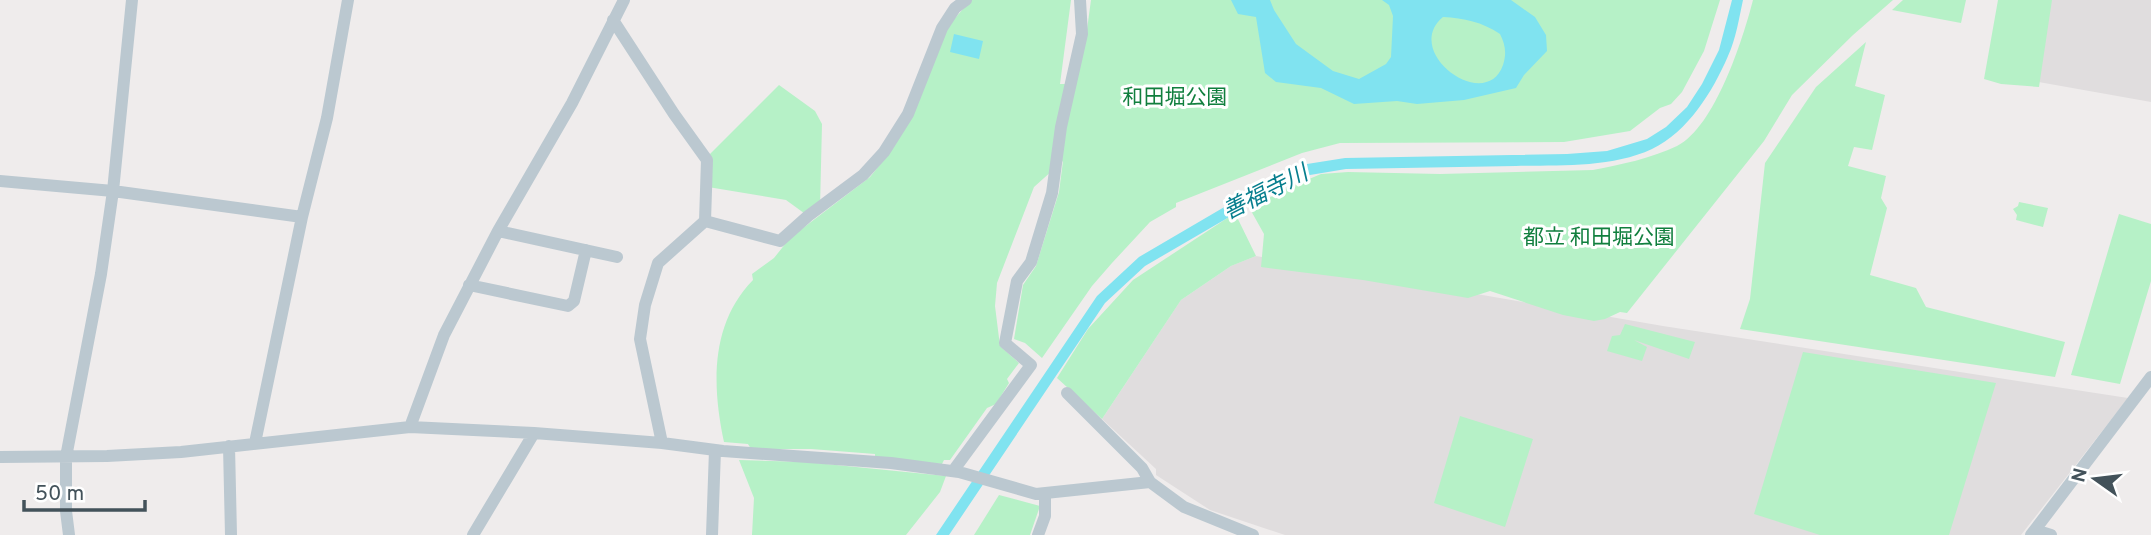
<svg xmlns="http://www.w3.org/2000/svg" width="2151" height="535" font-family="Overpass,'Noto Sans JP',sans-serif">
  <rect width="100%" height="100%" fill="#efecec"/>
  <path fill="#e0ddde" d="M2038,0H2151V102L2033,81Z
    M1256,256L1663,326L2128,398L2021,535H1285L1210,510L1156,475V469L1102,419L1181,300L1231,266Z"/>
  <path fill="#b6f1c7" d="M971,0H1071L1060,84H1065L1086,37L1091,0H1720L1704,51L1682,92L1671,104L1660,108L1630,131L1564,142L1340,143L1302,153L1176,203V207L1150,222L1112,263L1092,286L1042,358L1025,343L1014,339L1023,285L1036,266L1059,192L1063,161L1034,187L997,283L995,306L1000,346L1019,363L1007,379L1009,383L996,404L987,408L950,460H944L942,464L875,457V454L811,449H751L748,444L724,442C712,386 710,324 753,280L752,274L774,258L790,238L870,177L890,152L948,26Z
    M1753,0H1893L1853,35L1792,95L1764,141L1627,313L1620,312L1605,319L1594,321L1563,315L1490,291L1468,298L1363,280L1261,267L1264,234L1250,209L1283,190L1321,174L1348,172L1440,174L1593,170C1620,165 1652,158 1677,146C1715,127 1743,39 1753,0Z
    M1903,0H1966L1961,23L1892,10Z
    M1998,0H2052L2039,87L2001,84L1984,79Z
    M1866,42L1855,86L1885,95L1872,150L1854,147L1848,166L1886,176L1881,198L1887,208L1870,275L1916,288L1926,307L2065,342L2055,377L1740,329L1750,299L1765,163L1816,87Z
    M779,85L815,111L822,124L820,207L808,216L786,200L708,187V156Z
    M2019,202L2048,208L2043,227L2016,220L2017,215L2013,209L2018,206Z
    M1235,213L1256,256L1231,266L1181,300L1102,419L1057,378L1088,329L1133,280Z
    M2119,214L2151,224V281L2120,384L2071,375Z
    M1625,324L1695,342L1689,359L1634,340L1647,347L1642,361L1607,351L1612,336L1620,335Z
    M1803,352L1996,383L1949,535H1820L1754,514Z
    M1460,416L1533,439L1505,527L1434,503Z
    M739,460L806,462L946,476L940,492L906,535H752L754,498Z
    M999,495L1040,506L1030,535H974Z"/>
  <path fill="#80e3f0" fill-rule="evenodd" d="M1231,0H1270L1274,10L1296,44L1333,71L1359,79L1386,64L1391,57L1393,16L1389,5L1382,0H1511L1535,17L1546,35L1547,51L1524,75L1516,88L1464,100L1417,104L1397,101L1354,104L1321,88L1276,82L1265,73L1256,17L1238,14ZM1443,17C1464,18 1482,22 1500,34C1505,44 1507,53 1503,65C1486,114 1401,52 1443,17Z
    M1732,0H1743C1739,18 1736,39 1728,56C1713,91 1688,132 1652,149C1611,168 1560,165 1516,166C1459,167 1403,168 1346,169L1310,175L1255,202L1145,266L1105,303L949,535H936L1097,296L1139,257L1250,192L1307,164L1345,158L1567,154L1607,151L1647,139L1666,127L1687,107L1702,84L1719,50Z
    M954,34L983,41L979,59L950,52Z"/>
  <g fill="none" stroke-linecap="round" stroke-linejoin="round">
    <path stroke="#bbc8d0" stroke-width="12" d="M613,20L674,114L707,160L705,221L658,263L645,305L640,339L662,443
      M0,181L113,191L302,217
      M705,221L780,241L808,216L863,175L884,152L908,114L942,28L955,8L966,0
      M498,231L617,257
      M469,285L568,306L574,301L586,250
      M1067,393L1142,468L1150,482
      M410,427L444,335L498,231L572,103L624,0
      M255,443L302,217L327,118L348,0
      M229,446L231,535
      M0,457L107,456L181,452L410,427L534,433L662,443L723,451L891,463L959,472L1036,494L1150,482L1184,507L1253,535
      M953,471L1031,365L1005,343L1017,281L1031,262L1052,193L1061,127L1082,34L1080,0
      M2035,530L2051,535
      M69,535L66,511V457L101,274L113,191L132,0
      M473,535L534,433
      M712,535L715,450
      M1038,535L1045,516V494
      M2031,535L2151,377"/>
  </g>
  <g text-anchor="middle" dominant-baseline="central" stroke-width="6" stroke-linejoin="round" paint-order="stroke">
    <g font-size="21" fill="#117f3e" stroke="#fff">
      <text x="1175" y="98">和田堀公園</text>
      <text x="1599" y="238">都立 和田堀公園</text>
    </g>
    <g font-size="23" font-style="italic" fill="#077e8e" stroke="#fff">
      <text transform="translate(1266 194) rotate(-27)">善福寺川</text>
    </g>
  </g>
  <g transform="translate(2095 479) rotate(284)" stroke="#ffffff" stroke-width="5" paint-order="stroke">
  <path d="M0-5L12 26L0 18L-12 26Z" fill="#43525a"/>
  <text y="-10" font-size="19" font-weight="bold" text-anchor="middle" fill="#43525a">N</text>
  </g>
  <path d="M24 500v10h121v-10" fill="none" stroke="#43525a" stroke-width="3.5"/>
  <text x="35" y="500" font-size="21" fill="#43525a" stroke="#ffffff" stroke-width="5" paint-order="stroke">50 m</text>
</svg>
